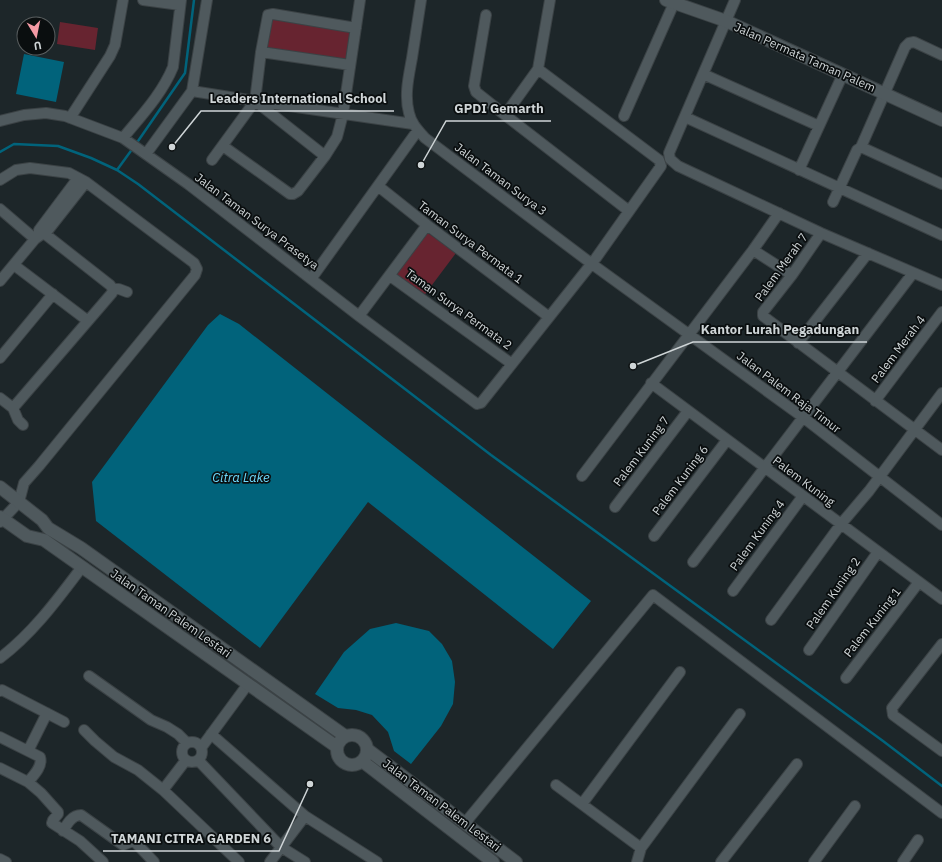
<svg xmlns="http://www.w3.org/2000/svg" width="942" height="862" font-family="'IBM Plex Sans',sans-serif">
  <rect width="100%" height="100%" fill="#1d2629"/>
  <path fill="#672430" d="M270,17L351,31L345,63L264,48Z
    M60,22L98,28L95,50L57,44Z
    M425,231L456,253L423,297L393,274Z"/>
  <path fill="#01637b" d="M24,54L64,62L56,102L16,94Z
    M220,314L239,324L591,601L553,649L368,502L260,648L96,521L92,482L208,325Z
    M396,623L429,631L442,644L452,661L455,682L453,704L441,726L411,764L394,751L388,732L372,715L356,710L338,708L315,694L344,652L370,629Z"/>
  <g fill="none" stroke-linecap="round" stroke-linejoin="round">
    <path stroke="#01637b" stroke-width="2.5" d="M136,144L185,73L194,0
      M0,152L14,144L58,146L91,158L117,170L138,184L491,455L883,741L942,786
      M117,170L133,148"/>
    <defs>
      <path id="minor" d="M143,0L180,5
        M421,0C418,19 415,38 412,58C409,75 404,95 409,113C411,123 418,130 425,138L592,264L804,418L942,525
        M735,0L669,153L670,159L678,166L821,233L942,285
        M486,15L474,86L476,92L505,115L629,211
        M261,52L350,65
        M703,74L819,126
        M192,91L255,101L413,124
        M255,101L325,156
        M505,115L538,69L550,0
        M624,116L674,3
        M685,117L942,235
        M70,118L110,56L115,45L123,0
        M0,121L24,115L46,113L65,116L123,138L188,184L359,316L477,404L481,403L596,258L661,166L659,160L538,69
        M123,138C141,116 162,94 173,67L181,0
        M223,146L290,194H293L298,191L325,156L337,137L343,114L360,0
        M861,147L942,184
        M146,154L192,91L207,0
        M212,160L255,101L261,52L268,15L273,14L356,28
        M799,170L843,74
        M0,180L16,170L30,168L69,173L86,182L194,263L197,269L195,275L39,466L24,483L19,502L0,522
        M378,186L427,225L549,317
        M833,202L857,150L861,147L905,47L909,43L914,42L942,55
        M0,209L35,239
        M821,233L792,275L763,312V316L942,450
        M45,234L86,182
        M39,235V230L78,178
        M753,250L792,275
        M14,265L88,321
        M390,276L512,364
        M311,279L418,130
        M0,281L35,239L42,234H45L110,285L113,289
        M113,289H119L127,292
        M359,316L427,225
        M798,343L868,253
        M0,358L53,294
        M651,383L942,599
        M0,398L13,408L18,420L23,425
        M875,401L942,312
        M13,408L112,293L113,289
        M582,476L753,250L779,213
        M615,507L688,411
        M654,536L727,440
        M693,562L913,273
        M733,591L803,496
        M771,620L841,524L869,491L942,393
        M942,644L892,708L893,715L942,751
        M809,650L878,552
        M0,658C33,633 57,600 82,567
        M89,676L151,720L167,727L178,734L187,743
        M846,678L919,582
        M0,691L2,690L64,722
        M84,730L95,741L114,757L138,770L163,790L239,862
        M211,734L305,816L377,862
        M0,737L28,751L47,713
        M182 752a10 10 0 1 1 20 0a10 10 0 1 1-20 0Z
        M201,748L248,684
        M198,760L281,847L305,862
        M0,768L28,782L41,793L58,812V814L53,820L52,823L80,841L103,862
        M28,782C34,775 43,766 40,757L28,751
        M556,785L641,848
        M163,790L186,760
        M582,804L680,672
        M465,823L653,595L942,813
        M63,831C67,824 72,815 81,815L123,845L133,841H134L154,862
        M0,859L6,862
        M270,862L305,816
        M637,862L641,848L740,714
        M721,862L797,764
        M814,862L855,806
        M903,862L918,840"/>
      <path id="tertiary" d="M666,0L726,21L942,120
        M0,487L42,520L48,528L81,548L345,736
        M0,517L27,536L44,540L337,747
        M337 750a15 15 0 1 1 30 0a15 15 0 1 1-30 0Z
        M367,749L516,862
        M362,761L493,862"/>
    </defs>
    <use href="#minor" stroke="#3b4245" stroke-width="12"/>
    <use href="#tertiary" stroke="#3b4245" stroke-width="14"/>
    <use href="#minor" stroke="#4f595d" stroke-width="10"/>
    <use href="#tertiary" stroke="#4f595d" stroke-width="12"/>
  </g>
  <g text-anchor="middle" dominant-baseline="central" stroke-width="3.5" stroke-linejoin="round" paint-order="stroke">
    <g font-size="12" fill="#cfd5d7" stroke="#0a0e0f">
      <text transform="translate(805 57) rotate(24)">Jalan Permata Taman Palem</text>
      <text transform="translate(501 179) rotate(37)">Jalan Taman Surya 3</text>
      <text transform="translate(257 221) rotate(37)">Jalan Taman Surya Prasetya</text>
      <text transform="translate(471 242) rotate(37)">Taman Surya Permata 1</text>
      <text transform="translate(781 267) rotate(-54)">Palem Merah 7</text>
      <text transform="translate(459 309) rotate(36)">Taman Surya Permata 2</text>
      <text transform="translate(898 349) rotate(-53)">Palem Merah 4</text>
      <text transform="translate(789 392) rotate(37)">Jalan Palem Raja Timur</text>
      <text transform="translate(641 451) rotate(-53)">Palem Kuning 7</text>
      <text transform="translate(680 480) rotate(-53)">Palem Kuning 6</text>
      <text transform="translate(804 481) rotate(37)">Palem Kuning</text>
      <text transform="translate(757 535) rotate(-54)">Palem Kuning 4</text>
      <text transform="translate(833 593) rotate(-55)">Palem Kuning 2</text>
      <text transform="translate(171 613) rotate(35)">Jalan Taman Palem Lestari</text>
      <text transform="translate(872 622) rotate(-52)">Palem Kuning 1</text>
      <text transform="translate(442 805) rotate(37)">Jalan Taman Palem Lestari</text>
    </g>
    <g font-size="13" font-style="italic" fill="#6ed8fb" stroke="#0a0e0f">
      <text x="241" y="477">Citra Lake</text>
    </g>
  </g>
  <path fill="none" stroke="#cfd5d7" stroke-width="1.5" d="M172 147L201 111H394M421 165L446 121H551M633 366L693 342H867M310 784L279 851H103"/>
  <g fill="#cfd5d7" stroke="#0a0e0f" stroke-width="1.5">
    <circle cx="172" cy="147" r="4"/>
    <circle cx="421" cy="165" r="4"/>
    <circle cx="633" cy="366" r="4"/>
    <circle cx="310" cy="784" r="4"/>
  </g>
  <g font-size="13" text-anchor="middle" font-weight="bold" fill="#cfd5d7" stroke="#0a0e0f" stroke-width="3.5" stroke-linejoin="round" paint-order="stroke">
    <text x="298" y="103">Leaders International School</text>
    <text x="499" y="113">GPDI Gemarth</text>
    <text x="780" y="334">Kantor Lurah Pegadungan</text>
    <text x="191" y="843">TAMANI CITRA GARDEN 6</text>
  </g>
  <g transform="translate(36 36) rotate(170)"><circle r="19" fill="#0a0e0f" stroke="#595e5f"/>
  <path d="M0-3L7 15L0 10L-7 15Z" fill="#f49aa5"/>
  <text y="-6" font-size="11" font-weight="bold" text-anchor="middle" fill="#cfd5d7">U</text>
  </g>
</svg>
